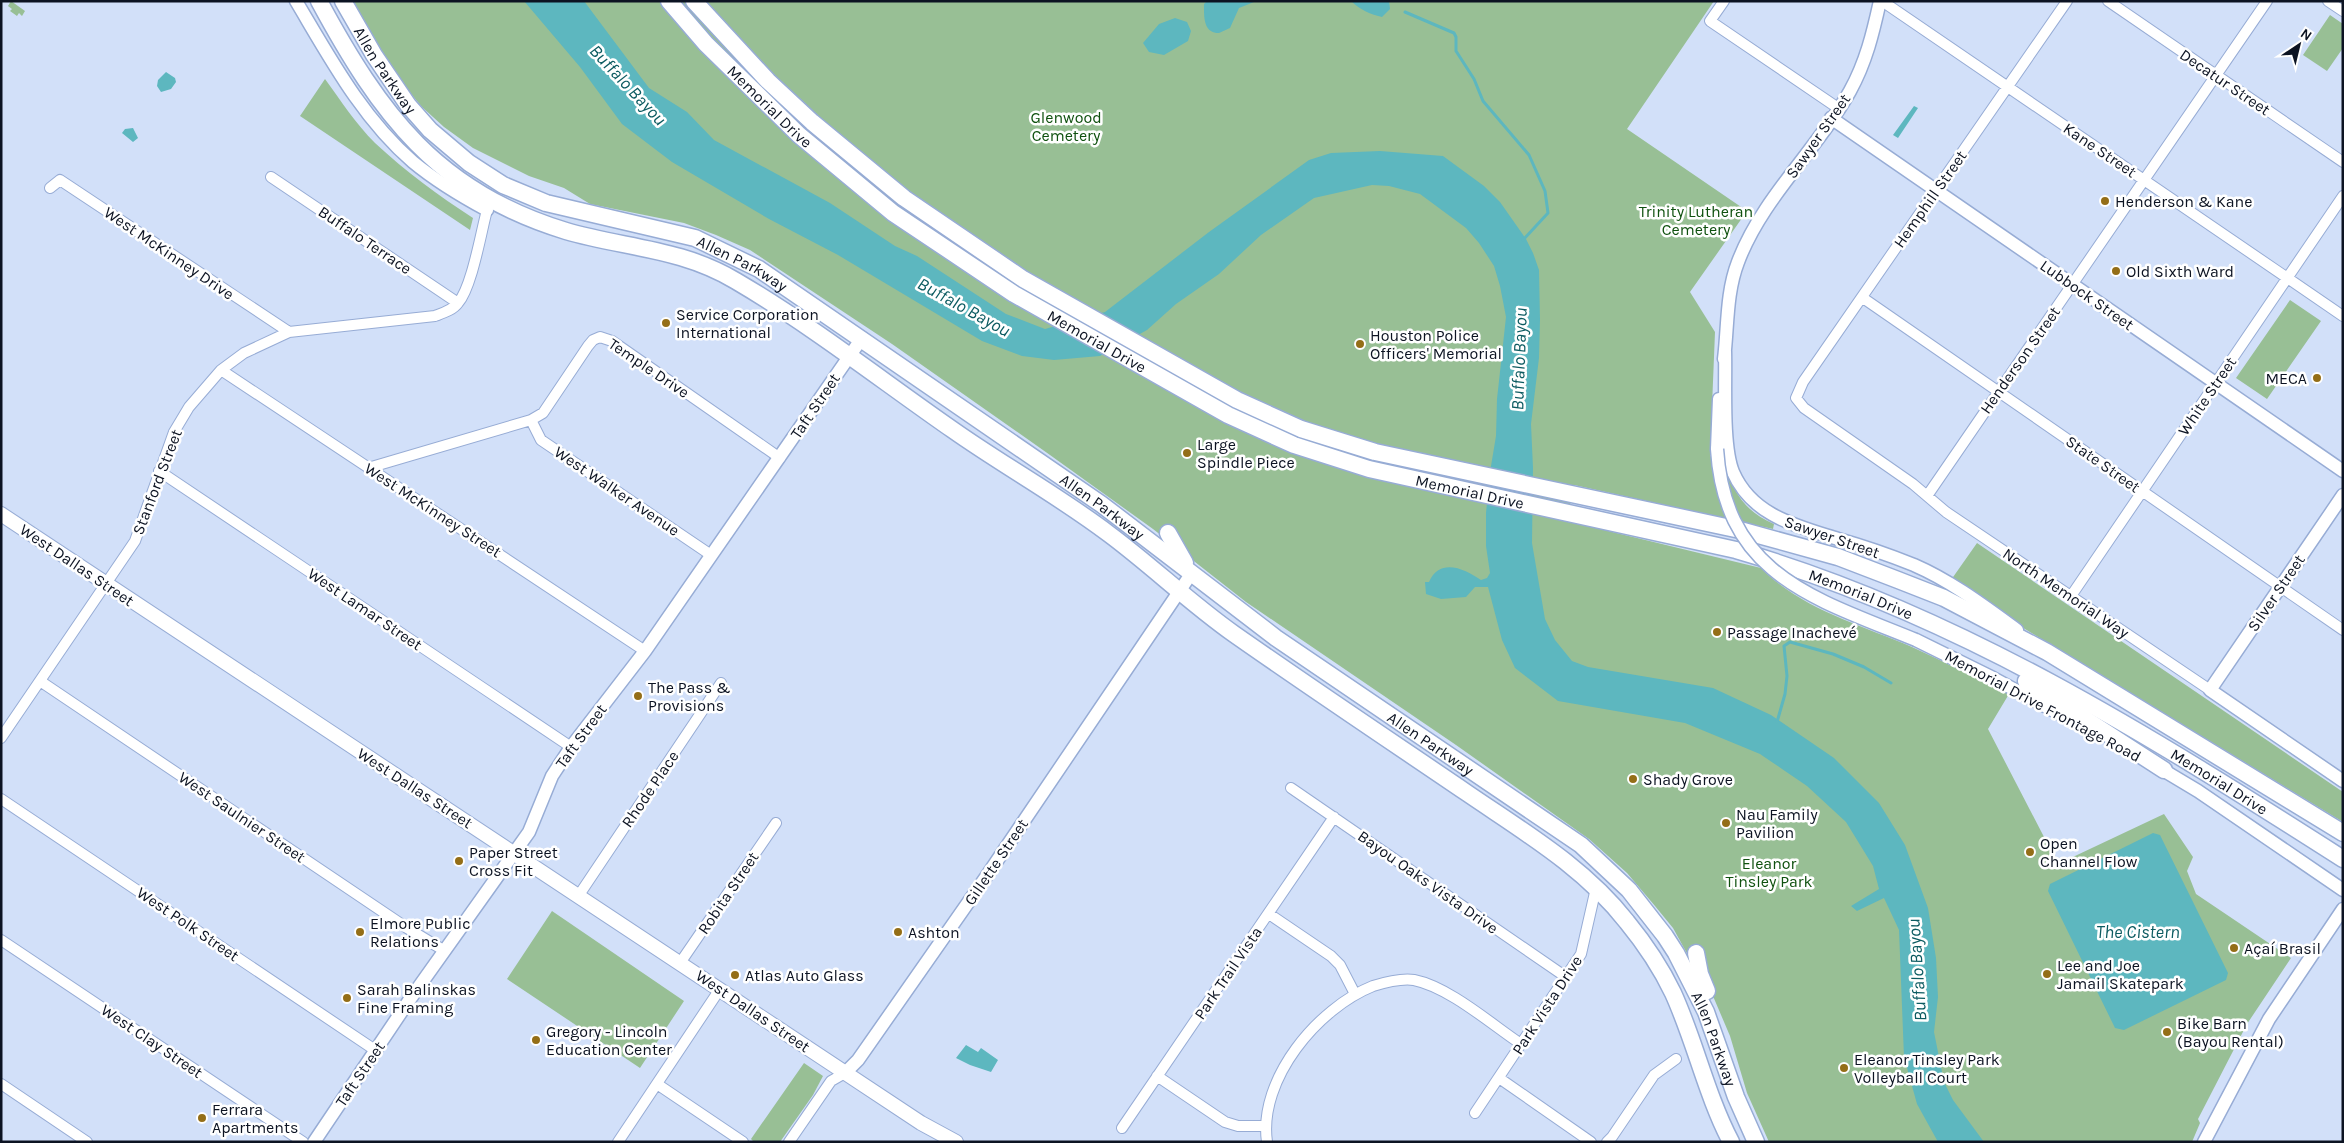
<svg xmlns="http://www.w3.org/2000/svg" width="2344" height="1143" font-family="Karla,sans-serif">
  <rect width="100%" height="100%" fill="#d2e0f9"/>
  <path fill="#98bf95" d="M11,1L25,11L22,16L19,13L17,16L10,11L12,9L8,6Z
    M352,1H1714L1627,129L1747,211L1690,292L1715,332L1710,456L1725,462C1732,491 1745,512 1774,524L1773,529L1574,485L1567,521L1761,568C1803,610 1859,624 1912,647C1945,662 1977,679 2009,694L1988,729L2058,864L2164,814L2193,857L2187,871L2196,894L2291,958L2247,1024L2198,1119L2200,1123L2192,1142H1769L1747,1093L1730,1036L1707,982L1695,968L1673,928L1655,906L1627,873L1589,839L1456,745L1246,602L1153,529L1050,455L892,344L750,250L716,235L684,223L590,204L564,188L529,176L473,148L444,127L422,107L400,81Z
    M2330,15L2343,24V48L2327,71L2303,55Z
    M325,79C341,101 356,124 375,143C405,171 439,196 473,218L470,230L300,116Z
    M2290,300L2321,321L2267,399L2236,378Z
    M1977,543L2343,792V822L2015,623L1951,580Z
    M552,911L684,1001L640,1068L507,979Z
    M804,1063L823,1076L813,1095L780,1142H754L751,1139Z"/>
  <path fill="#5db7bf" d="M524,1H584L649,88L687,112L714,140L830,203L895,246L917,256L1006,314L1045,329L1105,312L1209,232L1309,160L1331,153L1380,151L1443,156L1484,186L1500,202L1526,239L1533,253L1539,270L1540,320L1539,358L1531,424L1533,468L1532,543L1545,619L1555,640L1572,661L1588,667L1713,688L1771,715L1834,758L1879,803L1905,845L1928,908L1936,958L1938,997L1934,1032L1944,1082L1953,1100L1984,1142H1938L1917,1104L1904,1057L1899,930L1884,898L1857,911L1851,906L1879,889L1873,866L1846,822L1807,786L1760,754L1685,723L1558,701L1515,668L1502,640L1488,587H1475L1466,597L1441,599L1426,594L1425,582H1429C1440,557 1465,569 1481,580L1487,578L1490,573L1486,546V513L1490,472L1496,436L1497,399L1506,317L1500,286L1494,266L1479,243L1466,228L1420,194L1389,186L1372,185L1314,198L1261,235L1219,274L1176,304L1147,330L1100,356L1054,360L1022,356L982,341L838,255L769,219L672,162L622,124L580,67Z
    M1207,1H1269L1254,2L1239,8L1230,28L1219,33C1203,33 1204,16 1204,4Z
    M1351,1H1389L1390,9L1382,17C1369,14 1361,10 1351,1Z
    M1175,18L1187,22L1191,31L1188,41L1164,55L1149,52L1143,43L1159,24Z
    M166,72L175,78L176,82L171,89L161,92L157,86L158,80Z
    M1914,106L1918,108L1898,138L1893,135Z
    M133,128L138,138L133,142L122,133L125,129Z
    M2153,833L2160,835L2228,973L2226,980L2124,1030L2115,1028L2048,891L2050,884Z
    M966,1045L978,1052L981,1048L998,1060L991,1072L970,1065L956,1058Z"/>
  <g fill="none" stroke-linecap="round" stroke-linejoin="round">
    <path stroke="#5db7bf" stroke-width="3" d="M1405,12L1454,33L1456,37V51L1474,79L1483,101L1529,155L1545,191L1548,213L1523,240
      M1777,722L1785,694L1787,676L1784,646L1790,642L1833,654L1864,667L1891,683"/>
    <defs>
      <path id="minor" d="M1724,1L1710,21L1838,108
        M1882,1L2343,316
        M2067,1L1803,382L1796,398L1804,408L1913,484L1946,512L2210,690
        M2108,1L2343,162
        M2328,1L2343,11
        M271,177L458,303
        M50,188L60,180L289,332
        M1863,298L2343,630
        M221,370L645,651
        M531,420L541,440L711,555
        M368,468L531,420L543,413L588,346L593,340L600,337L612,341L780,458
        M159,471L571,747
        M1927,496L2267,1
        M2071,596L2343,196
        M40,681L407,928L445,951
        M1,738L135,541L174,432L189,407L221,370L244,353L289,332L435,316C443,313 453,310 458,303C472,287 481,232 487,210
        M1291,788L1566,977
        M1,799L375,1050
        M579,895L721,683
        M1269,914L1331,956L1340,965L1355,994
        M1,940L303,1142
        M680,963L776,823
        M1157,1076L1225,1122L1238,1126H1264
        M1499,1078L1591,1142
        M1,1084L87,1142
        M657,1084L743,1142
        M1475,1113L1581,954L1596,888
        M1122,1128L1334,817
        M618,1142L720,989
        M789,1142L831,1081L845,1073
        M1267,1142C1258,1079 1318,1008 1373,986C1386,982 1401,978 1414,980C1449,987 1491,1024 1521,1044
        M1607,1142L1612,1137L1654,1075L1676,1059"/>
      <path id="tertiary" d="M296,1C330,58 362,118 413,162C436,181 461,196 487,210
        M1831,118L2343,471
        M1725,351C1726,382 1722,445 1733,472C1752,516 1797,526 1838,539C1863,546 1889,555 1914,565C1951,581 1984,606 2017,630
        M1724,359C1728,327 1726,293 1738,262C1762,198 1817,150 1850,91C1866,62 1873,33 1880,1
        M1717,449L1719,399
        M2343,495L2210,690L2343,781
        M1916,640L1993,678L2091,731
        M2158,767L2198,791L2343,890
        M845,1073L858,1060L986,877L1191,574
        M314,1142L408,1002L529,832L552,776L571,747L645,651L862,338
        M2204,1142L2269,1019L2343,909"/>
      <path id="secondary" d="M1,514L921,1123L956,1142"/>
      <g id="primary">
        <path d="M319,1C380,114 437,192 566,231C624,248 681,248 736,281C811,325 881,380 953,430C1004,466 1059,496 1109,534C1152,566 1190,603 1234,634C1311,688 1389,740 1467,793C1524,832 1584,867 1627,922C1645,944 1661,968 1673,993C1695,1041 1706,1094 1731,1142"/>
        <path id="s1" d="M343,1L374,55L408,105L430,130L469,163L503,185L546,203L695,238L759,269L1101,504L1276,638L1581,845L1629,890L1665,936L1676,953L1706,1012L1736,1097L1756,1142"/>
        <path id="s2" d="M669,1L706,44L799,135L893,213L1014,294L1228,415L1294,445L1369,469L1736,550C1956,613 2152,737 2343,859"/>
        <path d="M694,1L768,81L812,122L904,198L1023,279L1237,400L1301,429L1375,452L1740,530L1838,557L1898,580L1944,598L2047,652L2343,833"/>
        <path d="M1168,533L1185,563"/>
        <path d="M2026,681L2164,770"/>
        <path d="M1696,953L1700,974L1707,991"/>
      </g>
    </defs>
    <use href="#minor" stroke="#97acd5" stroke-width="12"/>
    <use href="#tertiary" stroke="#97acd5" stroke-width="15"/>
    <use href="#secondary" stroke="#97acd5" stroke-width="16"/>
    <use href="#primary" stroke="#97acd5" stroke-width="19"/>
    <use href="#minor" stroke="#fff" stroke-width="10"/>
    <use href="#tertiary" stroke="#fff" stroke-width="12"/>
    <use href="#secondary" stroke="#fff" stroke-width="14"/>
    <use href="#primary" stroke="#fff" stroke-width="16"/>
    <defs>
      <path id="tertiary-bridge" d="M1717,449C1725,576 1816,599 1916,640"/>
    </defs>
    <use href="#tertiary-bridge" stroke="#97acd5" stroke-width="15" stroke-linecap="butt"/>
    <use href="#tertiary-bridge" stroke="#fff" stroke-width="12"/>
  </g>
  <g fill="#946e17" stroke="#fff" stroke-width="2">
    <circle cx="2105" cy="201" r="5"/>
    <circle cx="2116" cy="271" r="5"/>
    <circle cx="666" cy="323" r="5"/>
    <circle cx="1360" cy="344" r="5"/>
    <circle cx="2317" cy="378" r="5"/>
    <circle cx="1187" cy="453" r="5"/>
    <circle cx="1717" cy="632" r="5"/>
    <circle cx="638" cy="696" r="5"/>
    <circle cx="1633" cy="779" r="5"/>
    <circle cx="1726" cy="823" r="5"/>
    <circle cx="2030" cy="852" r="5"/>
    <circle cx="459" cy="861" r="5"/>
    <circle cx="360" cy="932" r="5"/>
    <circle cx="898" cy="932" r="5"/>
    <circle cx="2234" cy="948" r="5"/>
    <circle cx="2047" cy="974" r="5"/>
    <circle cx="735" cy="975" r="5"/>
    <circle cx="347" cy="998" r="5"/>
    <circle cx="2167" cy="1032" r="5"/>
    <circle cx="536" cy="1040" r="5"/>
    <circle cx="1844" cy="1068" r="5"/>
    <circle cx="202" cy="1118" r="5"/>
  </g>
  <g text-anchor="middle" dominant-baseline="central" stroke-width="5" stroke-linejoin="round" paint-order="stroke">
    <g font-size="16" fill="#0c1322" stroke="#fff">
      <text stroke="none"><textPath href="#s1" startOffset="81">Allen Parkway</textPath></text>
      <text transform="translate(2225 82) rotate(34)">Decatur Street</text>
      <text stroke="none"><textPath href="#s2" startOffset="146">Memorial Drive</textPath></text>
      <text transform="translate(1818 136) rotate(-55)">Sawyer Street</text>
      <text transform="translate(2100 150) rotate(34)">Kane Street</text>
      <text transform="translate(1930 199) rotate(-55)">Hemphill Street</text>
      <text transform="translate(365 240) rotate(34)">Buffalo Terrace</text>
      <text transform="translate(169 253) rotate(34)">West McKinney Drive</text>
      <text stroke="none"><textPath href="#s1" startOffset="501">Allen Parkway</textPath></text>
      <text transform="translate(2087 295) rotate(35)">Lubbock Street</text>
      <text stroke="none"><textPath href="#s2" startOffset="550">Memorial Drive</textPath></text>
      <text transform="translate(2020 360) rotate(-55)">Henderson Street</text>
      <text transform="translate(649 368) rotate(34)">Temple Drive</text>
      <text transform="translate(2207 396) rotate(-56)">White Street</text>
      <text transform="translate(815 406) rotate(-56)">Taft Street</text>
      <text transform="translate(2103 464) rotate(35)">State Street</text>
      <text transform="translate(157 482) rotate(-69)">Stanford Street</text>
      <text transform="translate(617 491) rotate(34)">West Walker Avenue</text>
      <text stroke="none"><textPath href="#s2" startOffset="955">Memorial Drive</textPath></text>
      <text stroke="none"><textPath href="#s1" startOffset="936">Allen Parkway</textPath></text>
      <text transform="translate(433 510) rotate(33)">West McKinney Street</text>
      <text transform="translate(1832 537) rotate(19)">Sawyer Street</text>
      <text transform="translate(77 565) rotate(34)">West Dallas Street</text>
      <text transform="translate(2066 593) rotate(34)">North Memorial Way</text>
      <text transform="translate(2276 593) rotate(-56)">Silver Street</text>
      <text stroke="none"><textPath href="#s2" startOffset="1360">Memorial Drive</textPath></text>
      <text transform="translate(365 609) rotate(34)">West Lamar Street</text>
      <text transform="translate(2043 706) rotate(28)">Memorial Drive Frontage Road</text>
      <text transform="translate(581 736) rotate(-54)">Taft Street</text>
      <text stroke="none"><textPath href="#s1" startOffset="1341">Allen Parkway</textPath></text>
      <text stroke="none"><textPath href="#s2" startOffset="1765">Memorial Drive</textPath></text>
      <text transform="translate(415 788) rotate(33)">West Dallas Street</text>
      <text transform="translate(650 789) rotate(-56)">Rhode Place</text>
      <text transform="translate(242 817) rotate(34)">West Saulnier Street</text>
      <text transform="translate(996 862) rotate(-56)">Gillette Street</text>
      <text transform="translate(1428 882) rotate(35)">Bayou Oaks Vista Drive</text>
      <text transform="translate(728 893) rotate(-56)">Robita Street</text>
      <text transform="translate(188 924) rotate(34)">West Polk Street</text>
      <text transform="translate(1228 973) rotate(-56)">Park Trail Vista</text>
      <text transform="translate(1547 1005) rotate(-57)">Park Vista Drive</text>
      <text transform="translate(753 1011) rotate(34)">West Dallas Street</text>
      <text stroke="none"><textPath href="#s1" startOffset="1761">Allen Parkway</textPath></text>
      <text transform="translate(152 1041) rotate(34)">West Clay Street</text>
      <text transform="translate(360 1074) rotate(-56)">Taft Street</text>
    </g>
    <g font-size="16" fill="#0f510f" stroke="#fff">
      <text x="1066" y="117">Glenwood<tspan x="1066" dy="18">Cemetery</tspan></text>
      <text x="1696" y="211">Trinity Lutheran<tspan x="1696" dy="18">Cemetery</tspan></text>
      <text x="1769" y="863">Eleanor<tspan x="1769" dy="18">Tinsley Park</tspan></text>
    </g>
    <g font-size="16" fill="#0c1322" stroke="#fff" text-anchor="start">
      <text x="2115" y="201">Henderson &amp; Kane</text>
      <text x="2126" y="271">Old Sixth Ward</text>
      <text x="676" y="314">Service Corporation<tspan x="676" dy="18">International</tspan></text>
      <text x="1370" y="335">Houston Police<tspan x="1370" dy="18">Officers' Memorial</tspan></text>
      <text x="2307" y="378" text-anchor="end">MECA</text>
      <text x="1197" y="444">Large<tspan x="1197" dy="18">Spindle Piece</tspan></text>
      <text x="1727" y="632">Passage Inachevé</text>
      <text x="648" y="687">The Pass &amp;<tspan x="648" dy="18">Provisions</tspan></text>
      <text x="1643" y="779">Shady Grove</text>
      <text x="1736" y="814">Nau Family<tspan x="1736" dy="18">Pavilion</tspan></text>
      <text x="2040" y="843">Open<tspan x="2040" dy="18">Channel Flow</tspan></text>
      <text x="469" y="852">Paper Street<tspan x="469" dy="18">Cross Fit</tspan></text>
      <text x="370" y="923">Elmore Public<tspan x="370" dy="18">Relations</tspan></text>
      <text x="908" y="932">Ashton</text>
      <text x="2244" y="948">Açaí Brasil</text>
      <text x="2057" y="965">Lee and Joe<tspan x="2057" dy="18">Jamail Skatepark</tspan></text>
      <text x="745" y="975">Atlas Auto Glass</text>
      <text x="357" y="989">Sarah Balinskas<tspan x="357" dy="18">Fine Framing</tspan></text>
      <text x="2177" y="1023">Bike Barn<tspan x="2177" dy="18">(Bayou Rental)</tspan></text>
      <text x="546" y="1031">Gregory - Lincoln<tspan x="546" dy="18">Education Center</tspan></text>
      <text x="1854" y="1059">Eleanor Tinsley Park<tspan x="1854" dy="18">Volleyball Court</tspan></text>
      <text x="212" y="1109">Ferrara<tspan x="212" dy="18">Apartments</tspan></text>
    </g>
    <g font-size="18" font-style="italic" fill="#0c5b61" stroke="#fff">
      <text transform="translate(628 85) rotate(47)">Buffalo Bayou</text>
      <text transform="translate(964 307) rotate(29)">Buffalo Bayou</text>
      <text transform="translate(1519 359) rotate(-88)">Buffalo Bayou</text>
      <text x="2138" y="932">The Cistern</text>
      <text transform="translate(1917 970) rotate(-94)">Buffalo Bayou</text>
    </g>
  </g>
  <rect width="2344" height="1143" fill="none" stroke="#0c1322" stroke-width="5"/>
  <g transform="translate(2299 45) rotate(35)" stroke="#ffffff" stroke-width="4" paint-order="stroke">
  <path d="M0-4L9 19L0 12L-9 19Z" fill="#0c1322"/>
  <text y="-8" font-size="14" font-weight="bold" text-anchor="middle" fill="#0c1322">N</text>
  </g>
</svg>
